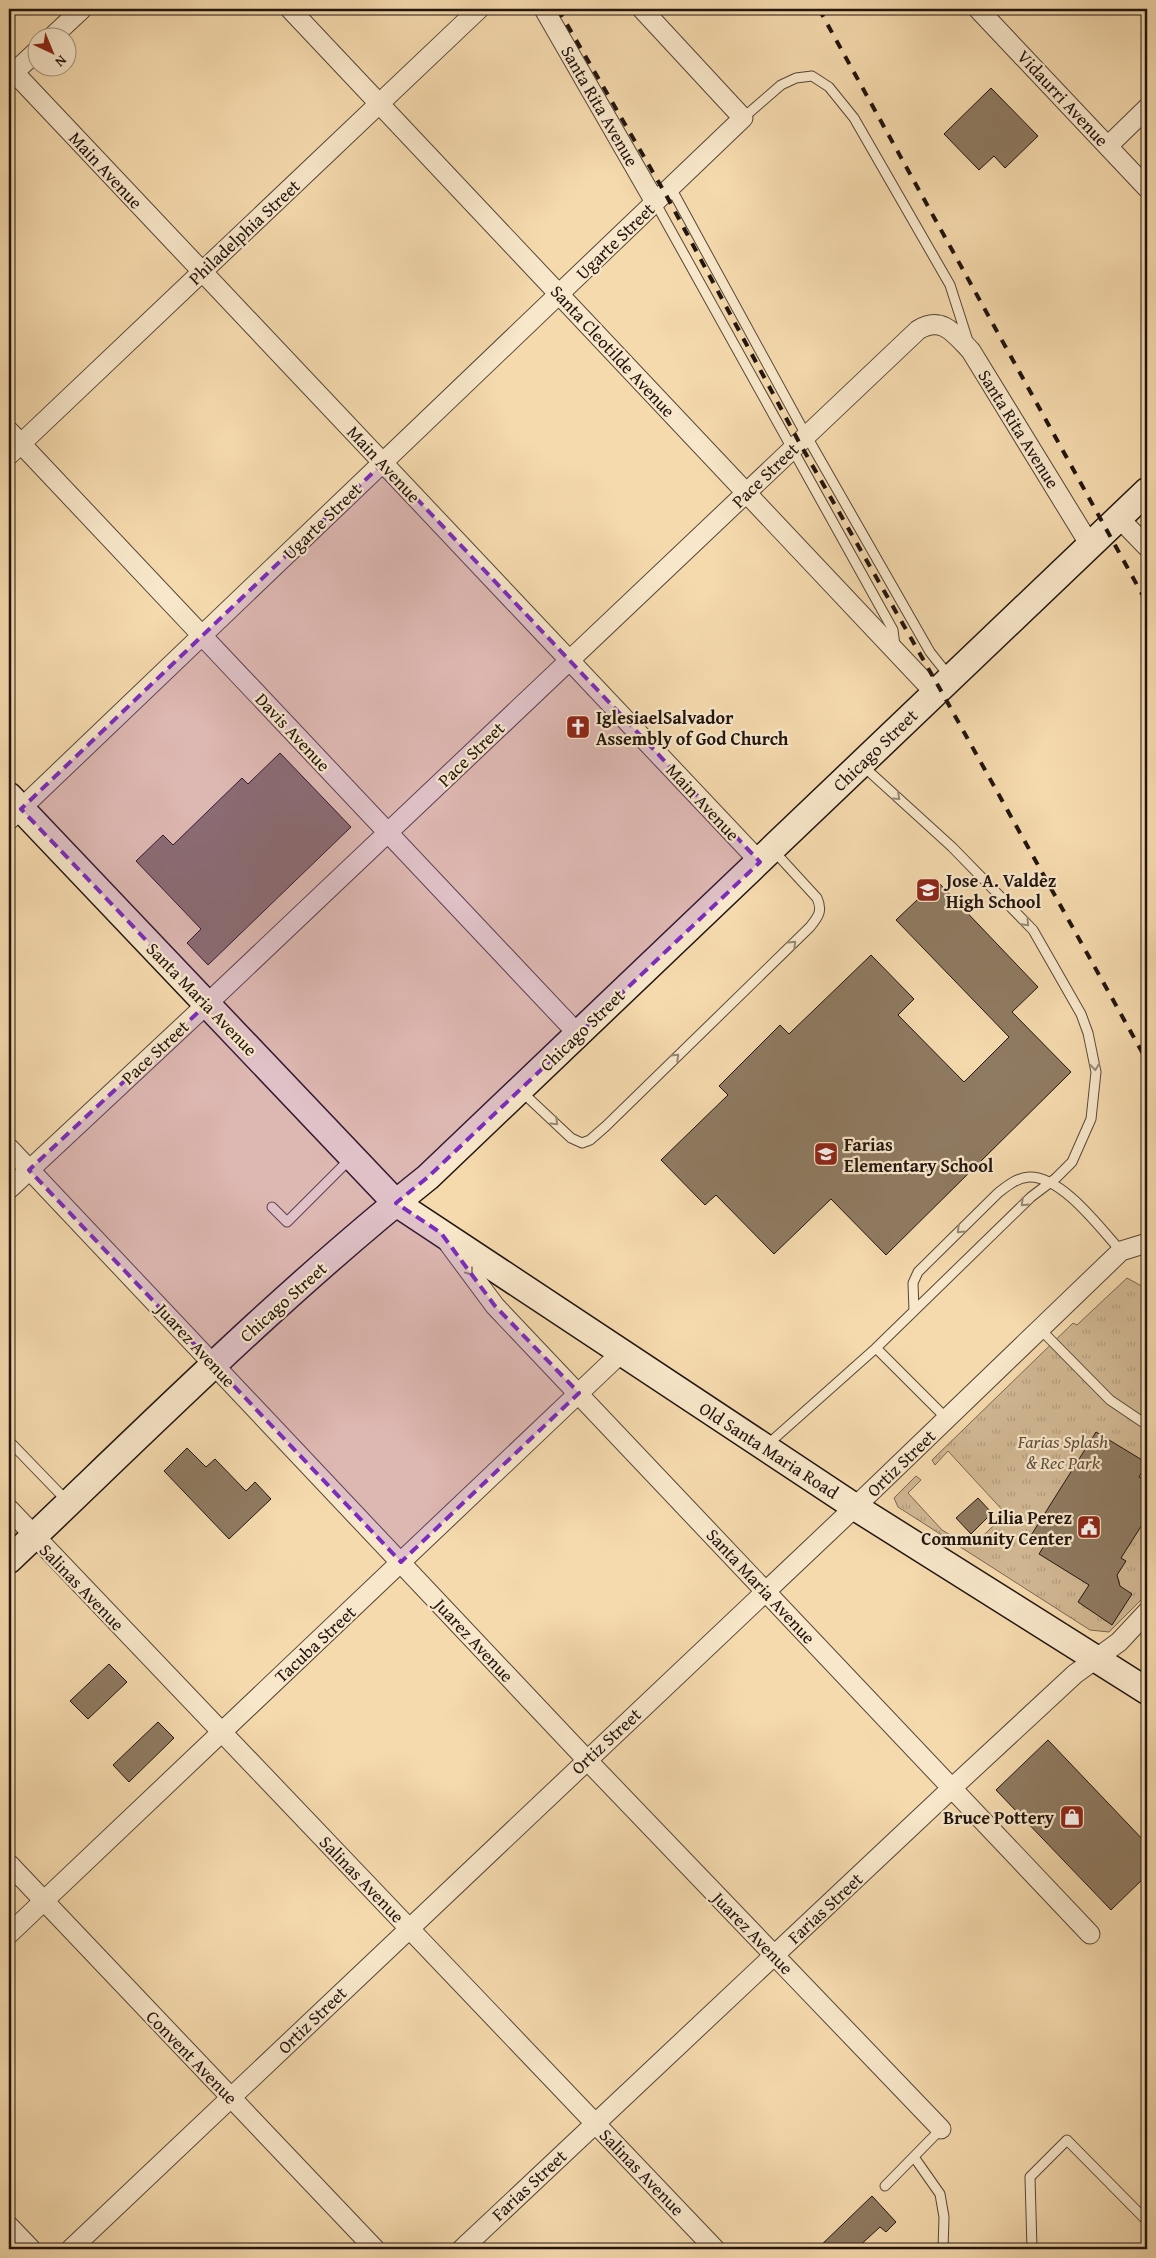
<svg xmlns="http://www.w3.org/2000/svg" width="1156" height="2258" font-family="'Gentium Book Plus',serif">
  <defs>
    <pattern id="grass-tufts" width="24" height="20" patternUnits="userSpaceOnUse" patternTransform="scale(1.25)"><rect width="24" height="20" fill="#d1b893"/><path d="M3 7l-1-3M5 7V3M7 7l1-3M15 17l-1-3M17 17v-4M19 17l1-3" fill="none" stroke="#b39d7e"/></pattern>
  </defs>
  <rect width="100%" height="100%" fill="#f5daae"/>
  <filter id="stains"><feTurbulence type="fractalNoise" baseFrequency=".004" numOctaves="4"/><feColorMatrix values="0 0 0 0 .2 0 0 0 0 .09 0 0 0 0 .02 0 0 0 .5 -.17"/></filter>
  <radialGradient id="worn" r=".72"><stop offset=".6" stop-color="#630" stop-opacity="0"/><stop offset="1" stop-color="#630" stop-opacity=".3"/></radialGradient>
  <path fill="url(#grass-tufts)" stroke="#796651" d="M1127,1278L1147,1289V1594L1109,1632L1090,1630L898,1507L894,1498L916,1476L921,1480L908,1493L942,1530L971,1547L1006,1514L948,1451L935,1465L932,1460L1073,1323L1077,1325Z"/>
  <path fill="#8f7b62" stroke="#21140f" d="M991,88L1038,136L1005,168L994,156L979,170L944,134Z
    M280,753L351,827L208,965L187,943L201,929L136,861L163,835L173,845L242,778L248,784Z
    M937,881L1038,987L1012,1012L1071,1072L886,1255L831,1199L774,1254L716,1195L705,1205L661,1160L728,1095L719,1086L780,1025L789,1034L871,955L914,999L898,1015L964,1082L1009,1037L896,920Z
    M1096,1432L1147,1463L1139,1477L1147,1482V1517L1121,1558L1126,1561L1117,1575L1120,1586L1132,1594L1112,1625L1078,1602L1089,1585L1039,1554L1044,1546L1030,1537Z
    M187,1448L206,1467L215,1459L246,1491L255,1482L271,1499L229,1539L164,1471Z
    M978,1498L992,1513L971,1534L956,1518Z
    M109,1664L127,1682L88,1719L70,1701Z
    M158,1722L174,1738L129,1782L113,1765Z
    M1048,1740L1147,1844V1875L1111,1910L996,1790Z
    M872,2196L896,2222L886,2232L880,2227L856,2249H817Z"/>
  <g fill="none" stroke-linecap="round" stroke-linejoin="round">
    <defs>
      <path id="lane" d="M743,118L781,85L796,78L812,76L829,87L854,118L950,285L968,341
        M671,188L806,435L930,652L949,676
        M655,202L893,630L895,646
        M521,1091L571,1138L582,1143L590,1140L606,1126L810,927C818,917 823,911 817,898L773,850
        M272,1207L287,1222L350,1159
        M914,1311L913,1283L918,1272L998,1193C1007,1186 1016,1178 1029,1177C1062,1176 1100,1228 1121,1251
        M1040,1329L1110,1400L1147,1425
        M876,1348L947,1419
        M9,1441L67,1501
        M767,1445L876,1348L1031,1197L1056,1178L1072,1162L1091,1119L1096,1072L1088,1033L1081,1014L1033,930L952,847L863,766
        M914,2157L940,2194L944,2217L943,2249
        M885,2186L941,2129
        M1032,2249L1030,2177L1067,2140L1147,2221"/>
      <path id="street" d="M290,9L935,693
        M544,9L655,202
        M978,9L1147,188
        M51,38L82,9
        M9,67L760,862
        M9,77L38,50
        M1108,146L1147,108
        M9,431L577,1033
        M9,455L479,9
        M1119,518L1147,547
        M9,820L743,118L642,9
        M9,1148L587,1760L941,2129
        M9,1189L207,1004L918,330C942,315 955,334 971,351L1090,545
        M449,1244L495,1306L1090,1934
        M9,1509L715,2249
        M9,1864L375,2249
        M9,1934L621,1353
        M9,2226L31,2249
        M71,2249L855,1507L1121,1251L1147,1243
        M462,2249L952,1788L1075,1674L1119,1642L1147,1612"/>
      <path id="secondary" d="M9,796L396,1203L855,1507L1147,1691
        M9,1560C146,1430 280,1295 428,1177L1147,491"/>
    </defs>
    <use href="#lane" stroke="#564637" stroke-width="11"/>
    <use href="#street" stroke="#564637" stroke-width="21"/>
    <use href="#secondary" stroke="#21140f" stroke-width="29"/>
    <use href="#lane" stroke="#f8e7ca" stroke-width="9"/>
    <use href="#street" stroke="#f8e7ca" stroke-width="19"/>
    <use href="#secondary" stroke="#f8e7ca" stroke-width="26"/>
    <path stroke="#21140f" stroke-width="4" stroke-dasharray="9 9" stroke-linecap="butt" d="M558,9L665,193L799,442L940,689L1147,1061
      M819,9L1147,603"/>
  </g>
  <defs><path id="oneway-chevron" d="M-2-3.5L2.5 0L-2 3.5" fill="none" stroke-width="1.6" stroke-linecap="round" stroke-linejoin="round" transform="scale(1.25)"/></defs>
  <g stroke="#978876">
    <use href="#oneway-chevron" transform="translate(897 797) rotate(42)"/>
    <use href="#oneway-chevron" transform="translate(1026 923) rotate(46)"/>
    <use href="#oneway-chevron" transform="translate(793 944) rotate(-44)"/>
    <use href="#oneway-chevron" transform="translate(676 1057) rotate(-44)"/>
    <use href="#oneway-chevron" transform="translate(1095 1067) rotate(83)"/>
    <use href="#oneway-chevron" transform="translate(555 1122) rotate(44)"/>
    <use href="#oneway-chevron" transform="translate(1024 1203) rotate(136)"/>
    <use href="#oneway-chevron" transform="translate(960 1230) rotate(136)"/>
    <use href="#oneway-chevron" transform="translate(470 1272) rotate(53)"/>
  </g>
  <path fill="#7b2cbf" fill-opacity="0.2" stroke="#7b2cbf" stroke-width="4" stroke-dasharray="10 6" stroke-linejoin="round" d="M383,463L760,862L428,1177L396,1203L441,1233L495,1306L579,1393L401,1562L29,1170L207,1004L21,809Z"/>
  <defs>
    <symbol id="church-square" viewBox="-11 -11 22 22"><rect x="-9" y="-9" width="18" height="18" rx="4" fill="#8f2418" stroke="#f8e7ca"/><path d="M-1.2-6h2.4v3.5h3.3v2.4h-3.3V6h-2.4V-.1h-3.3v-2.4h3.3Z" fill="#fff"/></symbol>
    <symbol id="school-square" viewBox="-11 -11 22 22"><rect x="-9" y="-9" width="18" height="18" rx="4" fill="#8f2418" stroke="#f8e7ca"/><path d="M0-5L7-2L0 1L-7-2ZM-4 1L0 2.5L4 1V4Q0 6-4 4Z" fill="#fff"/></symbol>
    <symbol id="civic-square" viewBox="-11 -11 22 22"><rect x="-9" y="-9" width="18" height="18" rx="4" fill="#8f2418" stroke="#f8e7ca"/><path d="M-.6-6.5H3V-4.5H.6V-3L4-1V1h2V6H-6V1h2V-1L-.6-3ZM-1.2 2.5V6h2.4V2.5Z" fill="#fff"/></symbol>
    <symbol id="shop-square" viewBox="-11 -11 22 22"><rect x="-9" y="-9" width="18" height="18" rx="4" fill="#8f2418" stroke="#f8e7ca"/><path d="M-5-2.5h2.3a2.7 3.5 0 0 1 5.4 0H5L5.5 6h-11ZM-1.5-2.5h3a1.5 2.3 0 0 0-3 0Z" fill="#fff"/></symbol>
  </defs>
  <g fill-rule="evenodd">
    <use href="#church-square" x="564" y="713" width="28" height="28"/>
    <use href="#school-square" x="914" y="876" width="28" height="28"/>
    <use href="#school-square" x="812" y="1140" width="28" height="28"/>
    <use href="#civic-square" x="1075" y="1513" width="28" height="28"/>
    <use href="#shop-square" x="1058" y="1803" width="28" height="28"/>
  </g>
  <g text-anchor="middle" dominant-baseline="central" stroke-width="4.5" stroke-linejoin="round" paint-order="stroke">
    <g font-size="18" fill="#21140f" stroke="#f8e7ca">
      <text transform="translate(1063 98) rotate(47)">Vidaurri Avenue</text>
      <text transform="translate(600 106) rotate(60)">Santa Rita Avenue</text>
      <text transform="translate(106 170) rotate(47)">Main Avenue</text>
      <text transform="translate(244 232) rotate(-43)">Philadelphia Street</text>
      <text transform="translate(615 241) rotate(-44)">Ugarte Street</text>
      <text transform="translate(613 351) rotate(47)">Santa Cleotilde Avenue</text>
      <text transform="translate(1019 429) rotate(58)">Santa Rita Avenue</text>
      <text transform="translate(384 464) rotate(47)">Main Avenue</text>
      <text transform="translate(765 475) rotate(-44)">Pace Street</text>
      <text transform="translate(322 521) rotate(-44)">Ugarte Street</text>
      <text transform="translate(293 732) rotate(47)">Davis Avenue</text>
      <text transform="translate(875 750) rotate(-44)">Chicago Street</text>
      <text transform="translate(471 754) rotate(-44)">Pace Street</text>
      <text transform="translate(703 802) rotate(47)">Main Avenue</text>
      <text transform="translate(202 999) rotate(46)">Santa Maria Avenue</text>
      <text transform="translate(582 1030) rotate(-44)">Chicago Street</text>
      <text transform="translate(155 1052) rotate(-43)">Pace Street</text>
      <text transform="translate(283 1302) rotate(-42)">Chicago Street</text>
      <text transform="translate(196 1345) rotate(47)">Juarez Avenue</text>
      <text transform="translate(769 1450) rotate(33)">Old Santa Maria Road</text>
      <text transform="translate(901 1463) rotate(-44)">Ortiz Street</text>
      <text transform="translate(761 1586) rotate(47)">Santa Maria Avenue</text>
      <text transform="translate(82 1587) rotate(46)">Salinas Avenue</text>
      <text transform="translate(474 1640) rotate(47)">Juarez Avenue</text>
      <text transform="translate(315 1644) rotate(-43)">Tacuba Street</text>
      <text transform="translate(606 1741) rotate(-43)">Ortiz Street</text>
      <text transform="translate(362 1879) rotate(46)">Salinas Avenue</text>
      <text transform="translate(825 1908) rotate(-43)">Farias Street</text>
      <text transform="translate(753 1933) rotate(46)">Juarez Avenue</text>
      <text transform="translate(312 2020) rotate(-44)">Ortiz Street</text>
      <text transform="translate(192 2057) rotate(46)">Convent Avenue</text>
      <text transform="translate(642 2172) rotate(46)">Salinas Avenue</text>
      <text transform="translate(529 2185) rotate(-43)">Farias Street</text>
    </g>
    <g font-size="18" font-weight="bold" fill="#21140f" stroke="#f8e7ca" text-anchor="start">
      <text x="596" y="717">IglesiaelSalvador<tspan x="596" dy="21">Assembly of God Church</tspan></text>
      <text x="946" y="880">Jose A. Valdez<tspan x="946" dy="21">High School</tspan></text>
      <text x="844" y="1144">Farias<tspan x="844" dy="21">Elementary School</tspan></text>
      <text x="1072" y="1517" text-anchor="end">Lilia Perez<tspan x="1072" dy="21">Community Center</tspan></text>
      <text x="1054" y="1817" text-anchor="end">Bruce Pottery</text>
    </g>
    <g font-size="18" font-style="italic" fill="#5f4d3d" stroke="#f8e7ca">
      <text x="1063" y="1441">Farias Splash<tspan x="1063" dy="21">&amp; Rec Park</tspan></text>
    </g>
  </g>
  <rect width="1156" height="2258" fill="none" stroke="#f5daae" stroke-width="30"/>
  <rect x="10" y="10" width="1136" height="2238" fill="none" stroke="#21140f" stroke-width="2.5"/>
  <rect x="15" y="15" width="1126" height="2228" fill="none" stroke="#21140f"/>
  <g transform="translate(52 52) rotate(136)"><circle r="24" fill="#f8e7ca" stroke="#a2937f"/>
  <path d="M0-4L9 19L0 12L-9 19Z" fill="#8f2418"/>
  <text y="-8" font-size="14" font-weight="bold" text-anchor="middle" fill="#21140f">N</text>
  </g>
  <rect width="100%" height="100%" filter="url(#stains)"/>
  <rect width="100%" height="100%" fill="url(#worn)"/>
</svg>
